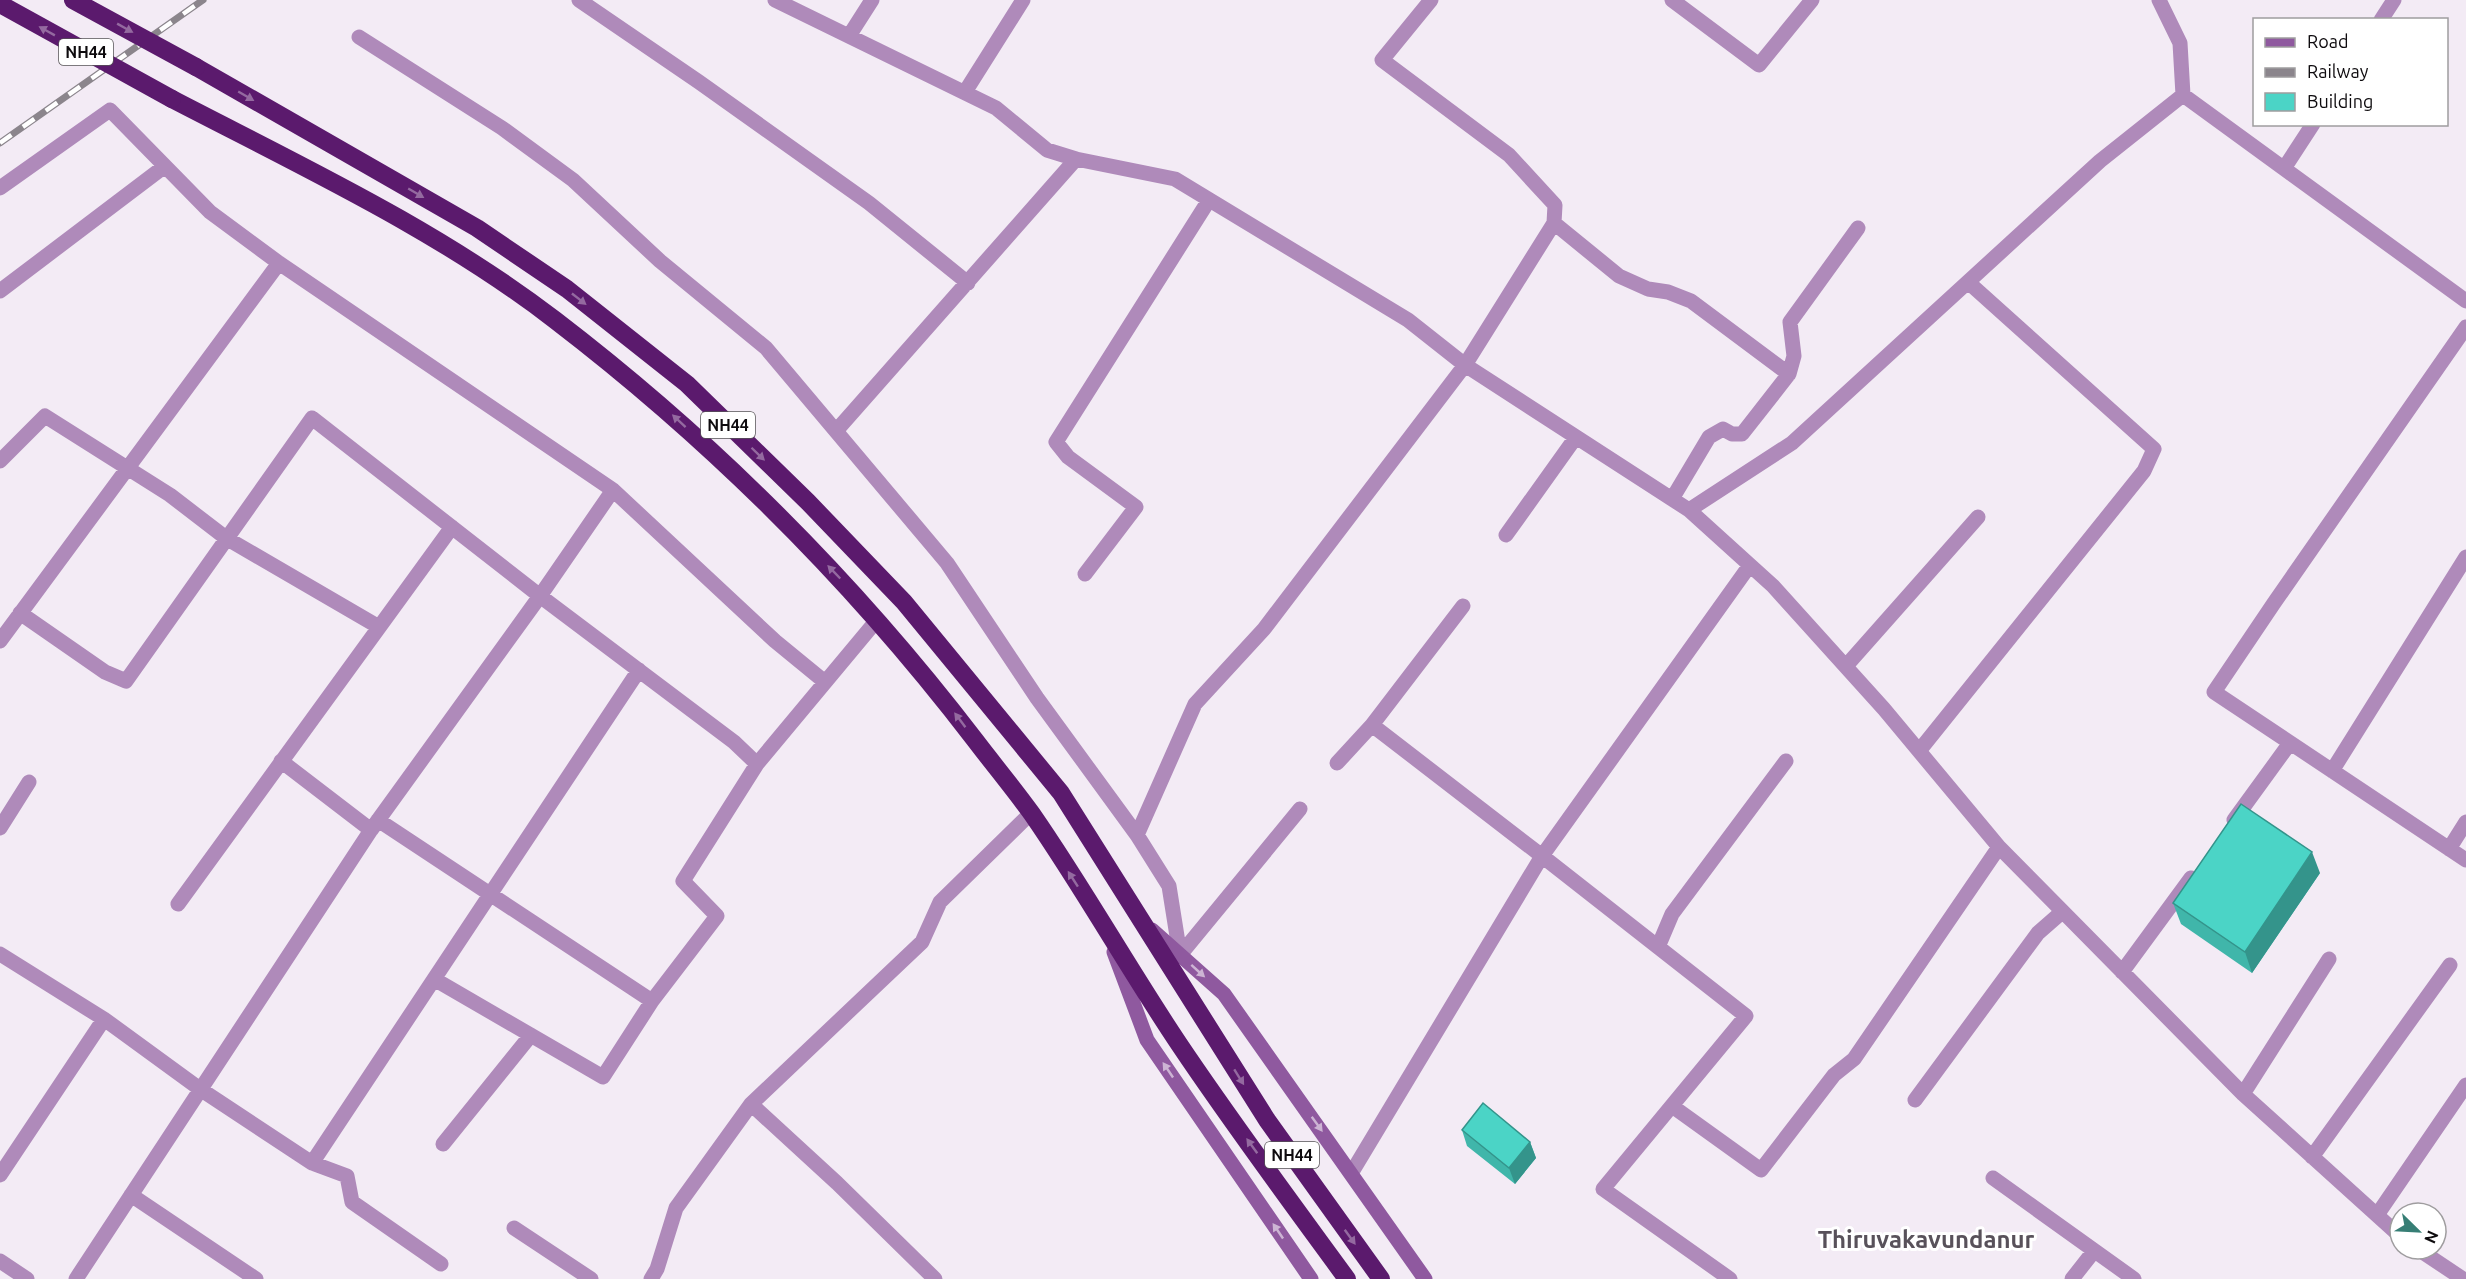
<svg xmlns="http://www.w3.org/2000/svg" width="2466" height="1279" font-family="Ubuntu,sans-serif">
  <rect width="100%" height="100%" fill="#f3ebf5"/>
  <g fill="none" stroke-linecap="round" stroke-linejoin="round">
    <path stroke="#af8aba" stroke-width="15" d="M579,0L699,82L869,203L968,283
      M775,0L996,108L1047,150L1076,159
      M1672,0L1759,65L1812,0
      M2159,0L2180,43L2183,95L2466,301
      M2381,20L2394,0
      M849,36L872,0
      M359,37L502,128L573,180L660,261L766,348L947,563L1037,698L1137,835L1169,886L1180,955
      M965,92L1023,0
      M2285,167L2313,124
      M0,188L110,110L210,212L279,263L613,490L775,641L825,682
      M1554,223L1619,276L1648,289L1668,292L1691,301L1789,374L1742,434H1732L1723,429L1709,437L1672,499
      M0,291L165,166
      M2466,327L2274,603L2214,692L2466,860
      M1789,374L1794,356L1790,322L1858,228
      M836,431L1076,159L1175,179L1408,320L1465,365L1689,510L1773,586L1884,709L1999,847L2243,1094L2400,1236
      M0,461L45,416L170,495L226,538L379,627
      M1689,510L1792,443L2100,161L2183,95
      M1506,535L1576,437
      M1085,574L1136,507L1068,457L1056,442L1209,200
      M20,613L105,672L126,681L312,418L540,596L734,742L757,764L683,881L717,916L652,1001L378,820
      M0,641L279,263
      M1846,666L1978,517
      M1372,725L1542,856L1750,565
      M1919,751L2144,471L2154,449L1968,282
      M281,761L371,830
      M1337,763L1372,725L1463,606
      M757,764L877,620
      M2332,771L2466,557
      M2234,820L2290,743
      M0,828L29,782
      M1137,835L1195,704L1264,629L1465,365L1554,223L1555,205L1509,155L1382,60L1431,0
      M2449,849L2466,822
      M178,904L452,527
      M1658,947L1672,914L1786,761
      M0,954L104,1019L200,1089L312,1163L639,670
      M1180,955L1300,809
      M2122,972L2191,878
      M434,979L603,1077L652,1001
      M2243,1094L2329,959
      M1915,1100L2038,933L2062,912
      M751,1104L837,1183L935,1279
      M1672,1106L1761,1170L1834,1075L1854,1059L1999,847
      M443,1144L531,1035
      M2312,1157L2450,965
      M312,1163L347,1176L352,1202L441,1264
      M1352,1172L1542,856L1746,1016L1603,1189L1730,1279
      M0,1175L104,1019
      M1993,1178L2134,1279
      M131,1195L256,1279
      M2377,1215L2466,1085
      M514,1228L591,1279
      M2418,1249L2463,1279
      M0,1261L27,1279
      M76,1279L371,830L540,596L613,490
      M651,1279L657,1269L676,1208L751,1104L922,942L940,902L1031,813
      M2072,1279L2094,1251"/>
    <path stroke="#8f599f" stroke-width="15" d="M1152,930L1224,994L1425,1279
      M1114,952L1147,1040L1311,1279"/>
    <path stroke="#5b1a6d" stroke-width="18" d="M196,67L477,228L567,289L687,384L808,502L904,602L1061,793L1267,1120L1381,1279
      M172,99C303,167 438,230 555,320C713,441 854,582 975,740C994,765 1014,789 1032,814C1084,889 1128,968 1179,1044C1232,1123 1290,1201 1347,1279"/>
    <defs>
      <path id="rail" d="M0,143L203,0"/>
    </defs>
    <use href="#rail" stroke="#8b858c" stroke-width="7"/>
    <use href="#rail" stroke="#fff" stroke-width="4.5" stroke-dasharray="14" stroke-linecap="butt"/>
    <path stroke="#5b1a6d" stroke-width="18" d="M73,0L196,67
      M0,4L172,99"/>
  </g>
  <path fill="#40b6aa" d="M2320,873L2252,973L2181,924L2173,903Z
    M1462,1130L1530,1142L1536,1158L1515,1184L1467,1146Z"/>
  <path fill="#34948b" d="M2312,852L2320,873L2252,973L2245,952Z
    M1530,1142L1536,1158L1515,1184L1509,1168Z"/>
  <path fill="#4bd4c6" stroke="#34948b" stroke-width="1.5" d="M2241,804L2312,852L2245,952L2173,903Z
    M1483,1103L1530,1142L1509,1168L1462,1130Z"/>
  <defs><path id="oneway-solid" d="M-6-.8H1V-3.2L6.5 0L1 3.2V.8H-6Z" transform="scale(1.5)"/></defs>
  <g fill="#946aa0">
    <use href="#oneway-solid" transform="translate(125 28) rotate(29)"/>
    <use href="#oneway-solid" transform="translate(47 31) rotate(-151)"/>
    <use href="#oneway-solid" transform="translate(246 96) rotate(30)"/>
    <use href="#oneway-solid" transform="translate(416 193) rotate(30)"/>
    <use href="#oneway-solid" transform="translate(579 299) rotate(38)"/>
    <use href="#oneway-solid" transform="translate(679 421) rotate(-137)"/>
    <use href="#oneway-solid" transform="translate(758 454) rotate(44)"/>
    <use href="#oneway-solid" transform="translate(834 572) rotate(-134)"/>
    <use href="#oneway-solid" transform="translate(960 720) rotate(-127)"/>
    <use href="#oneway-solid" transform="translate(1073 879) rotate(-123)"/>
    <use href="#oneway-solid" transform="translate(1239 1077) rotate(58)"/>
    <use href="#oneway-solid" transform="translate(1252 1146) rotate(-126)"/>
    <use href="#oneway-solid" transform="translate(1350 1237) rotate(54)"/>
  </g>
  <g fill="#cdb4d4">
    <use href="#oneway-solid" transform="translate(1198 971) rotate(42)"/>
    <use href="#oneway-solid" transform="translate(1168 1070) rotate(-124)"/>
    <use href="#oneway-solid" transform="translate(1317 1124) rotate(54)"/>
    <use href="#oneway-solid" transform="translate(1278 1231) rotate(-124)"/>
  </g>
  <g text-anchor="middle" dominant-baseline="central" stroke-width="6" stroke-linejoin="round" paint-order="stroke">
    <g fill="#fff" stroke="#565456" stroke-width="1.5">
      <rect x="59" y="39" width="54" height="26" rx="4.5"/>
      <rect x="701" y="412" width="54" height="26" rx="4.5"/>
      <rect x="1265" y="1142" width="54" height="26" rx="4.5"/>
    </g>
    <g font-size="16" font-weight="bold" fill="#0e0b0e">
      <text x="86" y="52">NH44</text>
      <text x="728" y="425">NH44</text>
      <text x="1292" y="1155">NH44</text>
    </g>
    <g font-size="24" font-weight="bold" fill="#58515a" stroke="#fff">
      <text x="1926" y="1239">Thiruvakavundanur</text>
    </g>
  </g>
  <rect x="2253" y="18" width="195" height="108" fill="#ffffff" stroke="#9f9d9f" stroke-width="1.5"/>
  <rect x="2265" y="38" width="30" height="9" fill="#8f599f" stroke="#9f9d9f" stroke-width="1.5"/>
  <text x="2307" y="48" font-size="18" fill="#0e0b0e">Road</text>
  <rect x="2265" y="68" width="30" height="9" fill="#8b858c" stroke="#9f9d9f" stroke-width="1.5"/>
  <text x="2307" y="78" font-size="18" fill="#0e0b0e">Railway</text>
  <rect x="2265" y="93" width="30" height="18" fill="#4bd4c6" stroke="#9f9d9f" stroke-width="1.5"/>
  <text x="2307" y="108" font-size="18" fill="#0e0b0e">Building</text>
  <g transform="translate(2418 1231) rotate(114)"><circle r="28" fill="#ffffff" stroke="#9f9d9f" stroke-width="1.5"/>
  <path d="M0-4.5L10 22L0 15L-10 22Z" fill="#377e75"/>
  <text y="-9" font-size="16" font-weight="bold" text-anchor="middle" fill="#0e0b0e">N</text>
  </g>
</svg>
